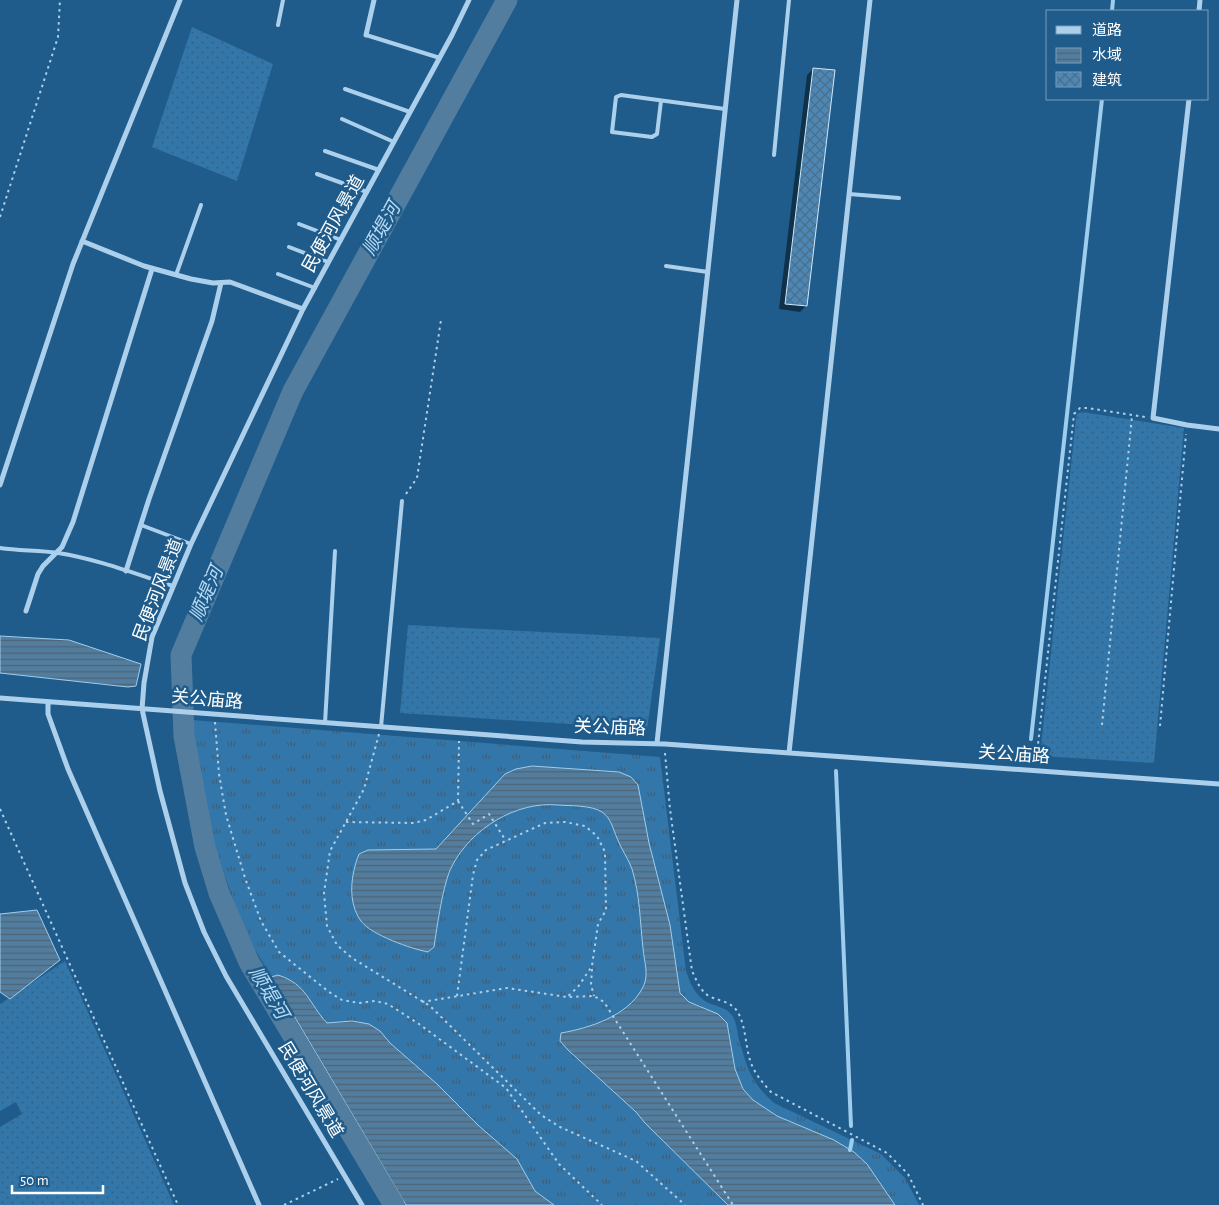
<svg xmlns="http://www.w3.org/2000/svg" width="1219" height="1205" font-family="'Alegreya Sans','Noto Sans SC',sans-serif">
  <defs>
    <pattern id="grass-tufts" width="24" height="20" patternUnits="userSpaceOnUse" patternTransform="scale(1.25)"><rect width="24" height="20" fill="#3376a9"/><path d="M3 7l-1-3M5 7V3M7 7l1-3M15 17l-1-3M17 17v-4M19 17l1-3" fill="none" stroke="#415f76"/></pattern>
    <pattern id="garden-dots" width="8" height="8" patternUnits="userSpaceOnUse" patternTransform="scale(1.25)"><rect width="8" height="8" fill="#3376a9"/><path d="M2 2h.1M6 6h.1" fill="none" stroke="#415f76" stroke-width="1.8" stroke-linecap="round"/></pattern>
    <pattern id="water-rules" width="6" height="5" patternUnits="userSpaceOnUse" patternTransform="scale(1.25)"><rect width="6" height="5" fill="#527d9e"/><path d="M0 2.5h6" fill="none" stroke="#4f6475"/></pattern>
    <pattern id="building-cross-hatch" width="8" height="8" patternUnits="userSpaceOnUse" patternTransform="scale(1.25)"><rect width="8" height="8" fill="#4c87b5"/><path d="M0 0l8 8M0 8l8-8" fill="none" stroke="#4c6f8b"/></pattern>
  </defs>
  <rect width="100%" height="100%" fill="#1f5c8b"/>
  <path fill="url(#grass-tufts)" d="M193,720L660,757L686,971C691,985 696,998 711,1004C719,1007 726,1008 731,1014C737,1021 737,1032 739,1040C748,1070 751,1082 774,1103L881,1154L905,1178L919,1205H408L244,931L214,844L197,770L192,736Z"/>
  <path fill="url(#garden-dots)" d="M192,27L273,64L237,181L152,147Z
    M1082,412L1184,428L1154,763L1040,756L1076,419L1077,414Z
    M408,625L660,638L647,729L400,713Z
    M65,961L174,1205H0V1127L22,1114L16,1102L0,1111V1004Z"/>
  <path fill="url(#water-rules)" stroke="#9fcded" d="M0,636L69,640L141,664L136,686L128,687L0,673Z
    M532,766L619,772L631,777L638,785L649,843L670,925L680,993L689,1002L718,1014L727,1023L735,1069L743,1089L753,1100L777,1116L834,1140L854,1152L867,1164L895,1205H728L645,1123L636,1112L568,1050L560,1041L561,1033C590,1028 627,1016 642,989C650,976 644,962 643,948C640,922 640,895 632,869C628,858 621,849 617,838C613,829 611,818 602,812C591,805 571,806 558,805C516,801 471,829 452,866C443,883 437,927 434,947L428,952C412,949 371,935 361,921C347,902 351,874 359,854L368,850L436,849L505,774L516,769Z
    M37,910L60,960L10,999L0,992V914Z
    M278,975C307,984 309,1004 327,1023L352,1021L369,1024L380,1031L390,1043L437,1084L479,1126L517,1159L535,1191L554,1205H406L271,977Z"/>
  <path fill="#0007" d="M813,69L806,306L800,312L779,309L807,75Z"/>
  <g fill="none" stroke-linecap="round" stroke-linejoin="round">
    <path stroke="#9fcded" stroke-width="4" d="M1112,11L1113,0
      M1031,739L1102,99
      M836,771L851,1126
      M850,1150L852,1140"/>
    <path stroke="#527d9e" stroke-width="21" d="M394,1205L249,962L219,893L205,847L184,736L181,655L293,391L507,0"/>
  </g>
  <path fill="url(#building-cross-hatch)" stroke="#d1e8f8" d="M813,68L835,70L807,306L785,304Z"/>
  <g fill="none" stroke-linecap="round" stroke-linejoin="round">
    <path stroke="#acd0ec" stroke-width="2" stroke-dasharray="2.5 4" stroke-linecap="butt" d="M0,217L58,37L60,0
      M406,494L417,478L441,320
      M215,722L219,774L226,815L245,878L261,921L279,952L329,992L342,1000L359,1003L375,1001L388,1004L419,1024L506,1088L559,1164L602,1205
      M1102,725L1132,416
      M1160,726L1186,434
      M379,734L364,789L330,851L324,893L327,926L337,945L352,958L430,1006L541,1115L560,1127L636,1161L685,1205
      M665,753L670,809L692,971C696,979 699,988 706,994C715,1001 730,1000 737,1011C746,1025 745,1044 750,1060C754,1073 762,1082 771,1092L887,1153L908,1174L923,1205
      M1036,763L1074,414L1080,408H1087L1145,417
      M458,801L473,824L489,814L506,841
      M0,809L178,1205
      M346,822L414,823L426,820L458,801L459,741
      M592,969L591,985L594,996
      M457,996L473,875L477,860L486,850L545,823L565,822L585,826L597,836L605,852L606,910L598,924L592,966L578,987L567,997
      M422,1002L507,988L567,997L594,996L604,1002L733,1205
      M284,1205L338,1179"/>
    <path stroke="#acd0ec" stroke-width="4" d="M278,25L283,0
      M366,35L440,58
      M345,89L410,112
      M661,101L657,134L652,137L612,132L616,97L621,95L725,109
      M342,119L394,142
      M325,151L379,170
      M774,155L789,0
      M317,174L367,192
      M849,194L899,198
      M299,224L341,240
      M289,247L328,262
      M666,266L708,272
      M278,274L315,288
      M176,275L201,205
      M141,525L191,544
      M0,548C19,551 39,550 58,553C97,559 136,574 173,586
      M325,723L335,551
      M381,727L402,501"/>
    <path stroke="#acd0ec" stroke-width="5" d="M1199,11L1200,0
      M366,35L374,0
      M1189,99L1153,418L1187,425L1219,429
      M82,241L144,266L191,279L213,283L230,282L303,309
      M0,485L73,264L180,0
      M126,571L149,499L212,321L221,283
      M26,611L38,574L43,566L62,547L73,522L152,269
      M0,698L582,742L665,744L1219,784
      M48,702V714L68,769L259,1205
      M657,743L737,0
      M789,753L870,0
      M362,1205L226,976L204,932L185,883L160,791L142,709L144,683L152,637L191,544L250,420L303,309L452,35L469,0"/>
  </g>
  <g text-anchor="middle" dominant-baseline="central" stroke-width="5" stroke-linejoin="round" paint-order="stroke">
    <g font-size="18" fill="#fff" stroke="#1f5c8b">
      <text transform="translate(334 224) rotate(-61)">民便河风景道</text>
      <text transform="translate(159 590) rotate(-69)">民便河风景道</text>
      <text transform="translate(207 700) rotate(5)">关公庙路</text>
      <text transform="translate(610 728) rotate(2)">关公庙路</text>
      <text transform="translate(1014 755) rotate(4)">关公庙路</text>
      <text transform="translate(310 1090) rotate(59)">民便河风景道</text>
    </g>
    <g font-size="19" font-style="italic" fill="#b8daf3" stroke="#1f5c8b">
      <text transform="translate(382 229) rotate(-61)">顺堤河</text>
      <text transform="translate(207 594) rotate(-67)">顺堤河</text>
      <text transform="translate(268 993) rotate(59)">顺堤河</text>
    </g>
  </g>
  <rect x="1046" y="10" width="162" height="90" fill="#1f5c8b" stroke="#799db9"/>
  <rect x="1056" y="26" width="25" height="8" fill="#acd0ec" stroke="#799db9"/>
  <text x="1092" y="35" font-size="15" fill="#ffffff">道路</text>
  <rect x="1056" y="48" width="25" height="15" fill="url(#water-rules)" stroke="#799db9"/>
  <text x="1092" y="60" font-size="15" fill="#ffffff">水域</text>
  <rect x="1056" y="72" width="25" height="15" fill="url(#building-cross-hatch)" stroke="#799db9"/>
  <text x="1092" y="85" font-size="15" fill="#ffffff">建筑</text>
  <path d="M12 1185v8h91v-8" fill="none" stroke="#ffffff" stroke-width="2.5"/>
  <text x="20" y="1185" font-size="15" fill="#ffffff" stroke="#1f5c8b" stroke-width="4" paint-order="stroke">50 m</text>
</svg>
